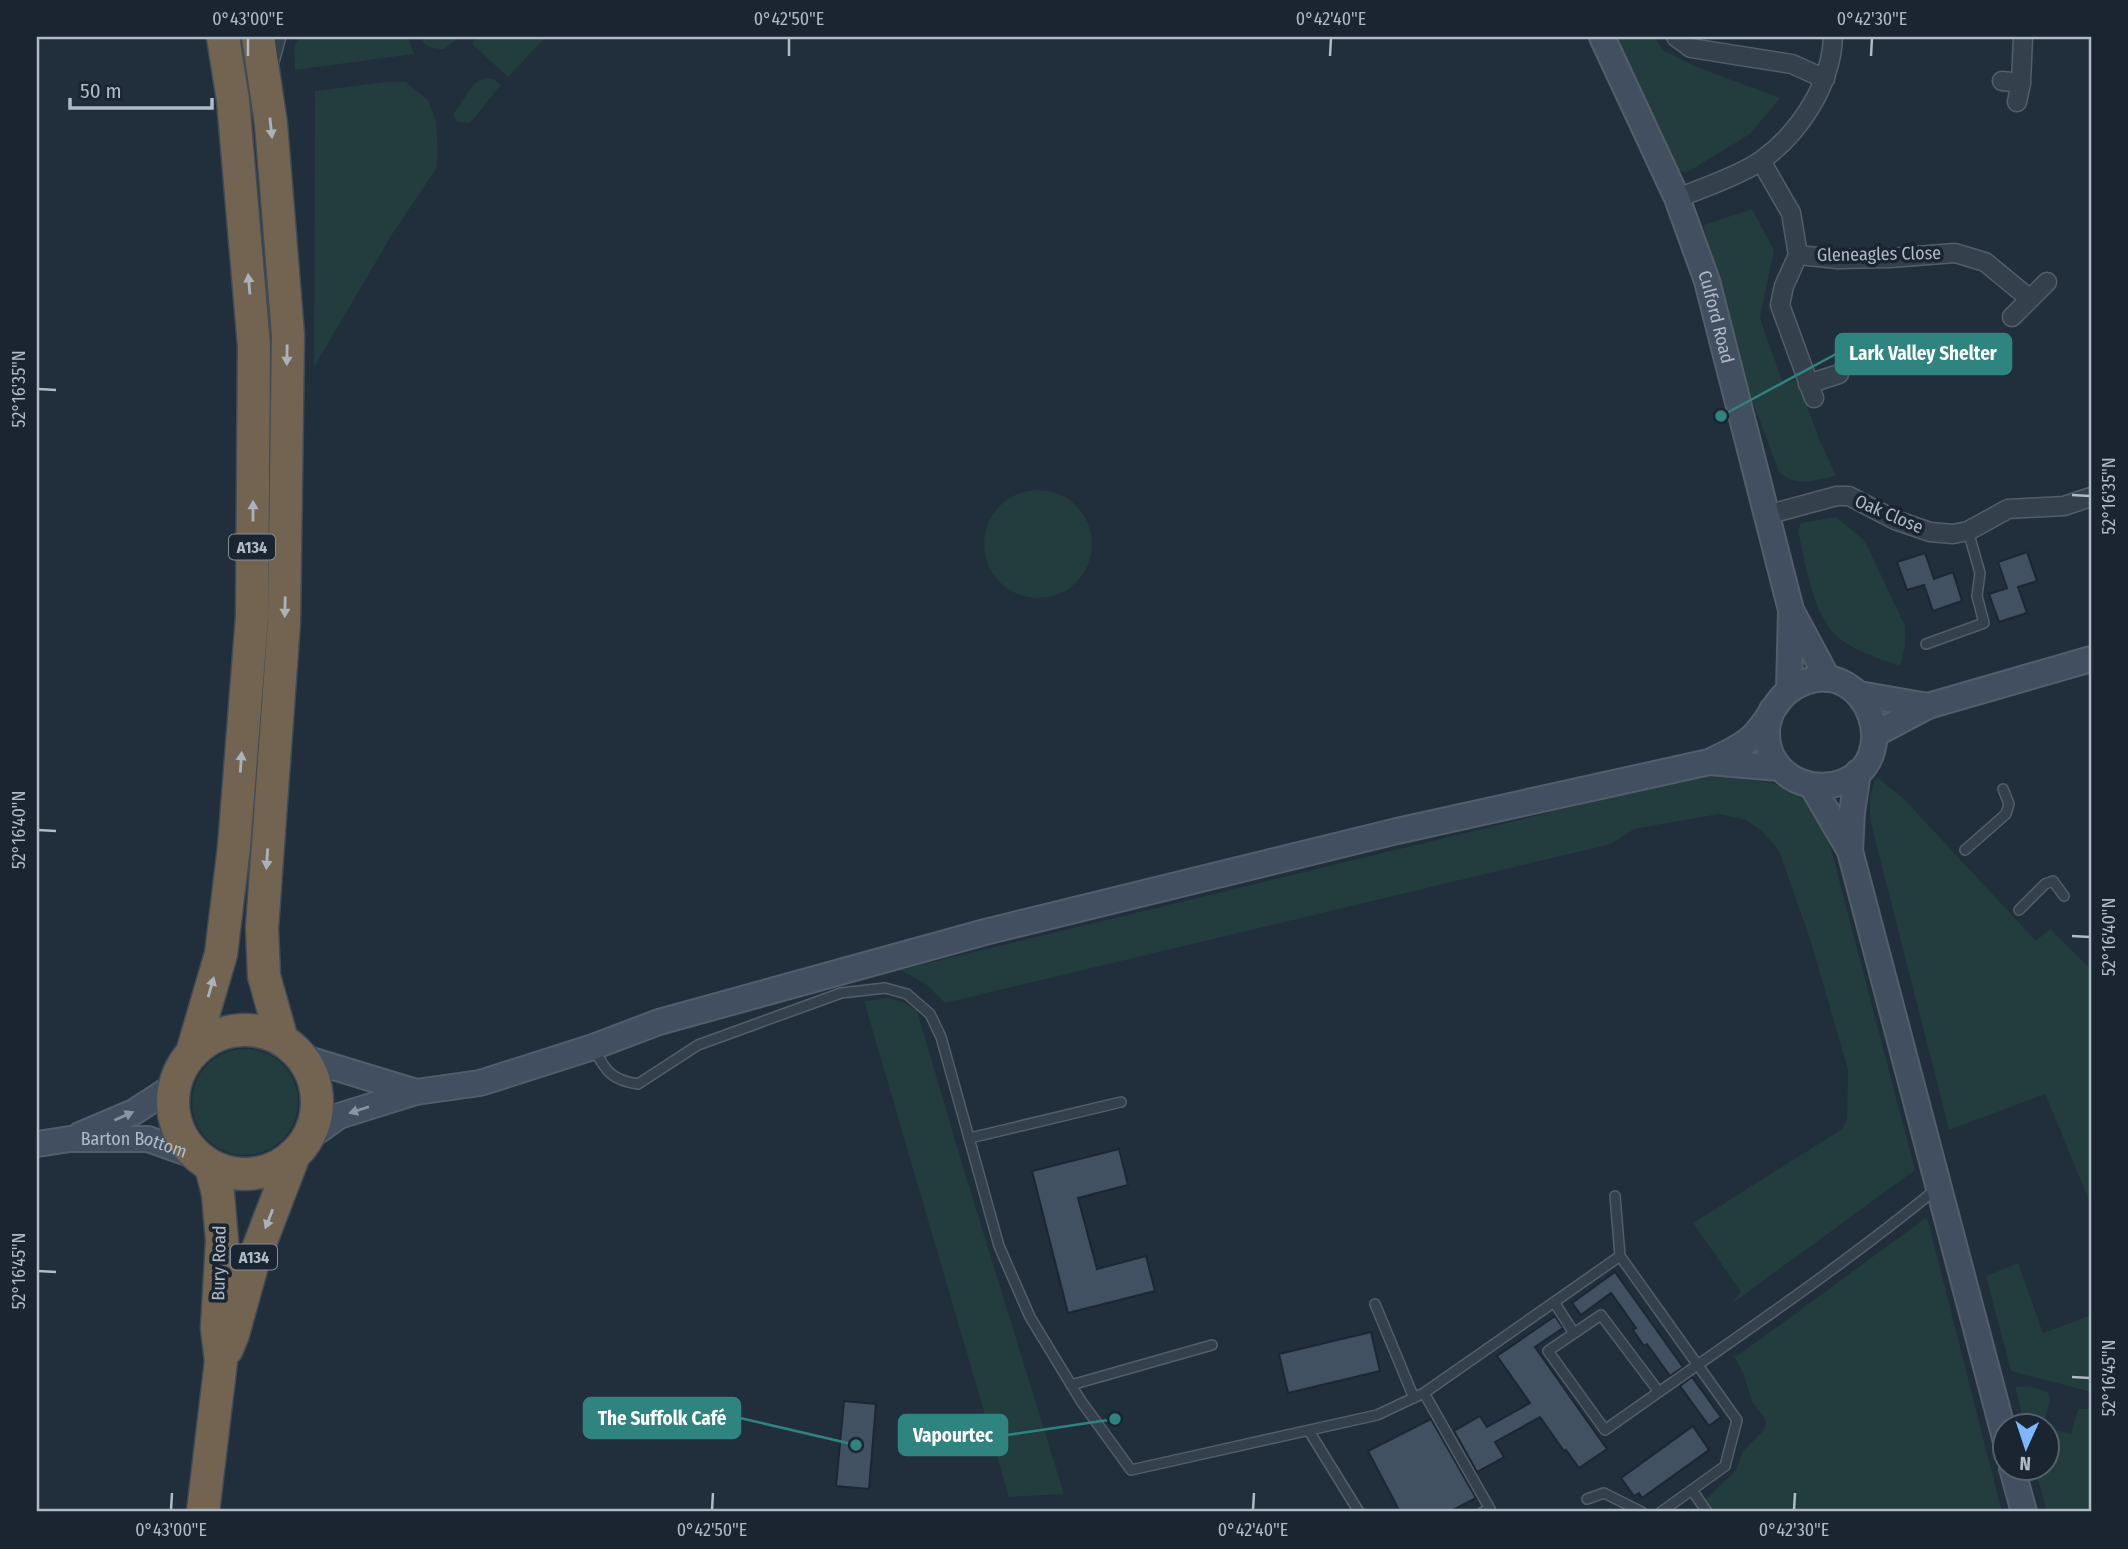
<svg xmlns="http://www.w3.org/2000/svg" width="2128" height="1549" font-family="'Fira Sans Condensed',sans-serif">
  <rect width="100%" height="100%" fill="#212e3c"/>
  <path fill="#233c3d" d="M299,37H408L414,54L295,70L294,47Z
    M421,37H460L444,49C435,49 424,48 421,37Z
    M476,37H546L508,77L472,44Z
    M1605,37H1654L1663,50L1697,67L1780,98L1750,134L1686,173L1671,168Z
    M485,78L494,79L501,85L470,123L457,122L453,114L474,84Z
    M385,82H406L428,100L436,121L438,152L436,169L393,233L314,367L315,91Z
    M1752,209L1774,250L1760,318L1783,384L1797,379L1820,441L1836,476C1815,480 1796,488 1779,472L1746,383L1703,225Z
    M984 544a54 54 0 1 1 108 0a54 54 0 1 1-108 0Z
    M1836,517L1865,541L1905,626V646L1900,666C1880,659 1857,652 1840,639C1813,618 1805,563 1798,530L1801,523Z
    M1712,773L1772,783L1802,797L1825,826L1915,1170L1730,1305L1741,1292L1693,1223L1842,1129L1847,1119L1848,1070L1810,939L1779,851L1762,831L1746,820L1719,814L1634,829L1611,844L945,1003L926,984L900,970Z
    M1877,777L1904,799L2036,941L2050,929L2091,969V1205L2045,1094L1949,1130L1871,823C1869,805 1868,793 1877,777Z
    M889,998L903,1002L917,1011L964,1170L1064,1494L1009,1497L864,1001Z
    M192 1102a53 53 0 1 1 106 0a53 53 0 1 1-106 0Z
    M1927,1217L2002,1512H1714L1705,1500L1736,1470L1743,1451L1763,1431L1766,1424L1764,1417L1753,1404L1743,1373L1734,1356L1740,1354Z
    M2018,1263L2043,1333L2091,1315V1392L2011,1371L1986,1276Z
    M2029,1386L2048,1392L2050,1401L2043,1426H2025L2015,1387Z
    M2091,1407V1512H2047L2035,1469L2048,1468V1428L2071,1434L2078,1409H2086Z"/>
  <path fill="#415161" stroke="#1c2733" stroke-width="2" d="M2027,552L2037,581L2018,587L2027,613L1999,622L1989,594L2007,588L1998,562Z
    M1925,553L1934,579L1953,572L1962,601L1933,611L1924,585L1907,590L1897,562Z
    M1119,1149L1128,1185L1078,1198L1097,1269L1146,1256L1155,1291L1068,1313L1032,1171Z
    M1615,1272L1683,1367L1670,1376L1647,1344L1644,1346L1633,1330L1636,1328L1611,1293L1581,1315L1572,1303Z
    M1555,1316L1563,1328L1535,1347L1607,1449L1579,1468L1566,1450L1564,1451L1540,1417L1495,1442L1504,1457L1477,1472L1454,1431L1480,1416L1487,1427L1530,1403L1497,1356Z
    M1371,1332L1380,1371L1288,1393L1279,1354Z
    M1692,1377L1721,1417L1709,1426L1680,1386Z
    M844,1401L876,1404L869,1489L836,1486Z
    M1431,1419L1476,1498L1449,1512H1400L1368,1451Z
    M1693,1426L1709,1450L1642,1498L1639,1493L1634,1496L1621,1478Z"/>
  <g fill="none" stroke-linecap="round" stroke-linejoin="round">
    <defs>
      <path id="lane" d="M274,62L281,37
        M1926,644L1984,623L1977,596L1980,573L1968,531
        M1965,850L2006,814L2009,804L2003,789
        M2019,910L2045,884L2053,881L2064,896
        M594,1049C606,1072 612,1080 638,1084L698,1045L841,993L885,988L907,994L930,1014L941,1037L999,1246L1030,1317L1081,1401L1131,1470L1377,1415L1424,1393L1620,1256L1737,1420L1725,1466L1661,1512
        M970,1138L1121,1102
        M1615,1196L1620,1256
        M1554,1302L1574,1333
        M1375,1304L1414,1398
        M1071,1385L1212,1345
        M1659,1392L1601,1315L1548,1351L1605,1430C1716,1351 1830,1276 1935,1190
        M1424,1393L1490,1509L1483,1512
        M1309,1431L1359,1512
        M1692,1490L1707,1512
        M1587,1499L1604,1493L1642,1512"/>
      <path id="street" d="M1676,37L1691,48L1792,64L1825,79
        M2002,81L2021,83
        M2017,102L2021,83L2023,37
        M1761,161L1791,213L1798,255L1838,259L1890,258L1955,253L1985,262L2030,299
        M1677,198C1699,190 1743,174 1762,160C1800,132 1831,85 1833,37
        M1798,255L1784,286L1780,305L1814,398
        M2012,317L2047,282
        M1808,384L1839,374
        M1766,515L1837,496H1849L1895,520L1930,532L1953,534L1968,531L2008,509L2064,506L2091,497"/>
      <g id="secondary">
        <path id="s1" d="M1602,37L1677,198L1707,281L1791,610L1828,679"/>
        <path d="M1789,689L1791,611"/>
        <path d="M1859,694L1928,706"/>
        <path d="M1875,734L1928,706L2091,659"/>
        <path d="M1710,762L1779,768"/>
        <path d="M1812,786L1850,851L2006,1442"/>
        <path d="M1850,851L1852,812L1858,772"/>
        <path d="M301,1057L416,1092"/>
        <path d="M80,1135L134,1112L174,1086"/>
        <path d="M307,1139L339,1116L416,1092L480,1083L593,1047L659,1022L985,932L1397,831L1709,762C1723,755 1740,748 1751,738C1773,719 1774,693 1805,682C1868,658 1905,762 1840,783C1804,794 1766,771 1767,731C1767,724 1770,717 1772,710"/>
        <path id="s2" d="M37,1144L70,1139H148L196,1156"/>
        <path d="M2012,1468L2024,1512"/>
      </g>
      <path id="highway" d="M258,37L271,124L288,335L284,622L262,928L264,976L282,1040
        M173 1102a72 72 0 1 1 144 0a72 72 0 1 1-144 0Z
        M192,1053L221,954L234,847L252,617L254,346L233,100L223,37
        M227,1349L233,1334L253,1262L294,1155
        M203,1512L221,1361L217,1328L222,1241L218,1194L211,1166"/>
    </defs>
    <use href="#lane" stroke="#535e6a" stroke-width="12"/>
    <use href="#street" stroke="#535e6a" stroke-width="21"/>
    <use href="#secondary" stroke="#535e6a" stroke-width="28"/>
    <use href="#highway" stroke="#404b57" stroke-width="35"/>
    <use href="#lane" stroke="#34404c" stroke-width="9"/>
    <use href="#street" stroke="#34404c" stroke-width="18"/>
    <use href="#secondary" stroke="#424f60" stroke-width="24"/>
    <use href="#highway" stroke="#736451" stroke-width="32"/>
  </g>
  <defs><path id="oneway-solid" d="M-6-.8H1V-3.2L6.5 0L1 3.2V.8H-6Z" transform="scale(1.75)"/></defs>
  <g fill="#aab2bc">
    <use href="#oneway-solid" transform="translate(271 128) rotate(84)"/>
    <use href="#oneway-solid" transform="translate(249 284) rotate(-95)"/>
    <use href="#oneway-solid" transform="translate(287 355) rotate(91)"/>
    <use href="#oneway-solid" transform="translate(253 511) rotate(-90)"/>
    <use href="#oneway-solid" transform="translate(285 607) rotate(91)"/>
    <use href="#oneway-solid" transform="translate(241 762) rotate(-86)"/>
    <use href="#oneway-solid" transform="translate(267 859) rotate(94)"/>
    <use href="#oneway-solid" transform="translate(211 987) rotate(-74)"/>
    <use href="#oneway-solid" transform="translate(269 1219) rotate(111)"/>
  </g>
  <g fill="#8a95a4">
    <use href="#oneway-solid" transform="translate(359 1110) rotate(162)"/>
    <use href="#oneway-solid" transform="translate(124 1116) rotate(-24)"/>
  </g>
  <path fill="none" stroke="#b0bbc8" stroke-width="2.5" d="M248,56V38M789,56V38M1330,56L1331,38M1871,56L1872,38M38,389L56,390M2072,495L2090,496M38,830L56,831M2072,936L2090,937M38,1271L56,1272M2072,1377L2090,1378M171,1510L172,1493M712,1510L713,1493M1253,1510L1254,1493M1794,1510L1795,1493"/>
  <g text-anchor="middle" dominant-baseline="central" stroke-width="7" stroke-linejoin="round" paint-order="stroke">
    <g fill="#1a2531" stroke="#838e9b" stroke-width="2">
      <rect x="229" y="534.5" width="46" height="25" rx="5"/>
      <rect x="231" y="1244.5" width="46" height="25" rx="5"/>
    </g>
    <g font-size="16" font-weight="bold" fill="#b0bbc8">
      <text x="252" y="547">A134</text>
      <text x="254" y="1257">A134</text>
    </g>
    <g font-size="18" fill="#b0bbc8" stroke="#1a2531">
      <text transform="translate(1879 254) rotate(-1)">Gleneagles Close</text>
      <text stroke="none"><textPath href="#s1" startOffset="303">Culford Road</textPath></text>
      <text transform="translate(1889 514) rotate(23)">Oak Close</text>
      <text stroke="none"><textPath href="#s2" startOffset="98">Barton Bottom</textPath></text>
      <text transform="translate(219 1263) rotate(-89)">Bury Road</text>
    </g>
  </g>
  <path fill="none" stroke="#2f8480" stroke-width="2.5" d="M1721 416L1836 354M856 1445L740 1418M1115 1419L1007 1435"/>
  <g fill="#2f8480" stroke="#1a2531" stroke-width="2.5">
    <circle cx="1721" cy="416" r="7"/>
    <circle cx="856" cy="1445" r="7"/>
    <circle cx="1115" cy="1419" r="7"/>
  </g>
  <g fill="#2f8480" stroke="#2f8480" stroke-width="2.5">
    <rect x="1836" y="334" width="175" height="40" rx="7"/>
    <rect x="584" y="1398" width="156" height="40" rx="7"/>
    <rect x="899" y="1415" width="108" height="40" rx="7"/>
  </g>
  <g font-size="19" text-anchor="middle" font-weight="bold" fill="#fff">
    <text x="1923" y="360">Lark Valley Shelter</text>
    <text x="662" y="1425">The Suffolk Café</text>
    <text x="953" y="1442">Vapourtec</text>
  </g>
  <rect width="2128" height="1549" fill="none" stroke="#1a2531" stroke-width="77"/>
  <g transform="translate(2026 1447) rotate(183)"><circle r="33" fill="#1a2531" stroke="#56616d" stroke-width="2"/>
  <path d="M0-5L12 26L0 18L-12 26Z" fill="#7eb7ff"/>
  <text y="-10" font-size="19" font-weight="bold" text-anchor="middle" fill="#b0bbc8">N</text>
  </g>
  <path d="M70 98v10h142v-10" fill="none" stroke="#b0bbc8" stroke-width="3.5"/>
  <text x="80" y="98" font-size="21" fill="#b0bbc8" stroke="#1a2531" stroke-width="5" paint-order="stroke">50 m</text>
  <rect x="38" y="38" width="2052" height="1472" fill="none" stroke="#b0bbc8" stroke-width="2.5"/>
  <g font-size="18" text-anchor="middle" fill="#b0bbc8">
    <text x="248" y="25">0°43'00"E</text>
    <text x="789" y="25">0°42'50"E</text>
    <text x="1331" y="25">0°42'40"E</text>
    <text x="1872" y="25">0°42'30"E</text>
    <text transform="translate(19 389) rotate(-90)" y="6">52°16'35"N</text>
    <text transform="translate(2109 496) rotate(-90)" y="6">52°16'35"N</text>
    <text transform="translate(19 830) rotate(-90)" y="6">52°16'40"N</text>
    <text transform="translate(2109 937) rotate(-90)" y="6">52°16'40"N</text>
    <text transform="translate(19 1271) rotate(-90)" y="6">52°16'45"N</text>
    <text transform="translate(2109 1378) rotate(-90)" y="6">52°16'45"N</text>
    <text x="171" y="1536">0°43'00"E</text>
    <text x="712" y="1536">0°42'50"E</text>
    <text x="1253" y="1536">0°42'40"E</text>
    <text x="1794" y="1536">0°42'30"E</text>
  </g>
</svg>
